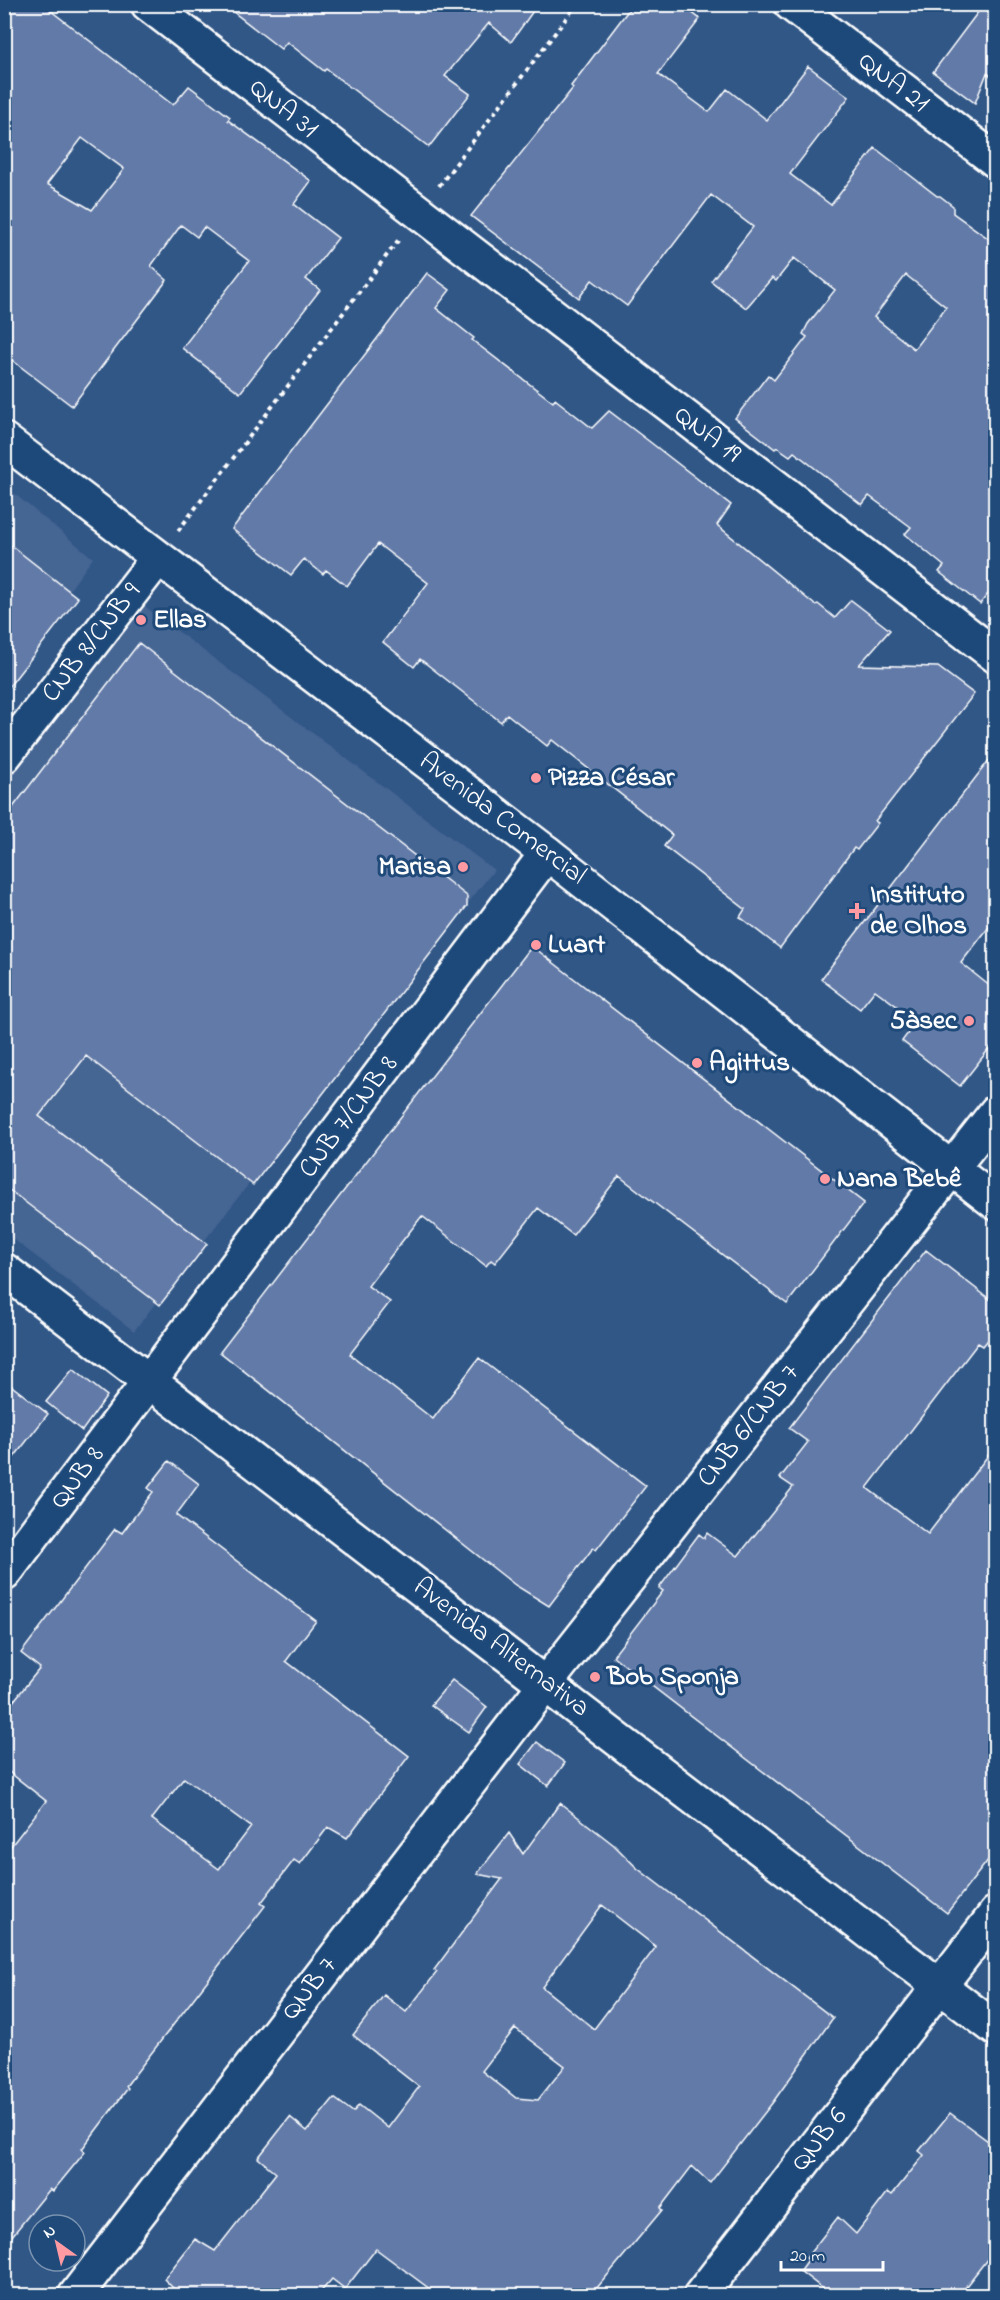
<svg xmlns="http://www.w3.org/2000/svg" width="1000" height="2300" font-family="'Indie Flower',sans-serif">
  <rect width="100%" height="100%" fill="#315787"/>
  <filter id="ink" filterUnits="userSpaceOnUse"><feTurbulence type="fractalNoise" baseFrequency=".0167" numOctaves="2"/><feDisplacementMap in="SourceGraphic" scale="12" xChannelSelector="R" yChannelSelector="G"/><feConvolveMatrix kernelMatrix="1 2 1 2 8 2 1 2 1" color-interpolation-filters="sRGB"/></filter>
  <g filter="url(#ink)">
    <path fill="#446593" d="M5,486L93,558L5,678Z
      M135,599L494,870L134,1331L5,1233V778Z"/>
    <path fill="#627aa8" stroke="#fff" stroke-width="1.5" fill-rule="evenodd" d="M4,4H42L173,105L189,86L230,117L228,120L311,181L294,204L338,238L306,279L320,290L240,393L182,348L249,261L204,227L197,237L181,225L151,266L167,280L72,406L4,354ZM82,138L124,169L92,210L47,184Z
      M223,4H538L511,42L489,23L445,76L470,94L429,147L326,69L324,71L287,42L281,49Z
      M633,4H681L700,19L658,74L709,112L727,89L767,120L808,66L849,97L790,174L831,205L875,148L937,196H940L953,206V213L996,244V584L980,604L939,572L944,566L905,534L911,527L869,496L862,505L794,452L790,456L777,447L775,449L735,418L768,375L774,380L807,337L803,334L808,324L835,290L794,258L776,281L772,278L746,308L711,281L753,227L711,195L627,306L592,280L579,298L471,216L573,88L571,86ZM906,275L946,307L914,349L874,317Z
      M984,4H996V80L987,73L975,103L933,72Z
      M427,273L450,290L436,308L474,338L472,340L553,402L555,399L592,428L609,411L650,442L731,505L717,525L815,605L818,604L835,618L851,600L890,630L859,665L938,667L974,694L875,821L878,823L857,850L854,848L780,948L740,917L745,909L664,846L672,835L552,740L547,746L507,714L501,722L420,659L414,667L383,642L428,583L378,544L347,586L326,570L323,574L304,559L291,575L232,529Z
      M4,540L78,598L4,693Z
      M139,643L467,896V906L253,1185L86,1056L39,1116L207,1244L160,1305L4,1186V819Z
      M996,751V918L961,963L996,991V1040L960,1086L902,1041L917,1021L875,990L860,1009L821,979Z
      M532,946L864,1203L787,1304L619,1176L573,1235L538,1208L495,1263L491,1260L486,1266L422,1216L400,1244L368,1286L390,1302L350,1354L433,1419L479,1358L646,1486L596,1550L593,1548L549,1606L515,1585L220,1352Z
      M926,1250L996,1304V1330L983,1346L978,1343L867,1488L928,1534L996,1445V1850L947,1913L613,1656L663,1591L659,1588L699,1534L704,1538L707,1533L738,1556L793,1487L780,1478L808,1442L789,1428Z
      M73,1369L107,1396L82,1431L46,1402Z
      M4,1380L48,1414L4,1470Z
      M169,1461L199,1484L176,1515L316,1621L286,1661L409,1756L347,1838L328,1827L300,1864L294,1860L261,1903L265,1906L126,2086L128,2088L82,2149L85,2152L53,2191L50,2189L4,2246V1855L46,1801L4,1768V1713L40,1668L21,1653L115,1529L122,1533L153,1492L148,1488ZM184,1778L251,1827L219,1869L152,1819Z
      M452,1680L487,1707L469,1732L431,1705Z
      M537,1742L565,1763L548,1786L520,1764Z
      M560,1803L614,1845L637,1868L833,2018L773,2102L710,2183L692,2166L660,2208L662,2210L591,2295H438L376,2249L345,2289L332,2279L318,2295H180L164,2279L195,2239L215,2251L276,2173L258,2158L290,2117L307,2131L334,2098L353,2112L359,2105L388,2128L419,2087L353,2035L384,1995L406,2012L437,1972L434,1970L502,1879L477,1874L509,1833L523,1854ZM602,1905L656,1947L594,2029L542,1987ZM515,2028L565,2066L538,2100L516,2098L482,2071Z
      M950,2113L996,2147V2248L959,2295H831L800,2271L808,2260L806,2258L838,2217L856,2234L888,2192L892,2195L924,2155L919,2151Z"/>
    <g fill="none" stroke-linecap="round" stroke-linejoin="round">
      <defs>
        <path id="minor" d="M148,4L996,656
          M791,4L996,161
          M4,756L158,558
          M4,1270L996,2029
          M4,1574L547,853
          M75,2296L546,1683L996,1112
          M700,2296L996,1913"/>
        <path id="major" d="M4,440L547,853L996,1203"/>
      </defs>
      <use href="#minor" stroke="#fff" stroke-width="38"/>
      <use href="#major" stroke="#fff" stroke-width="38"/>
      <path stroke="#fff" stroke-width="4" stroke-dasharray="4.5 4.5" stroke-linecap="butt" d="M439,186L577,4
        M178,531L400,238"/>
      <use href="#minor" stroke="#1f4a7a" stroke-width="33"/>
      <use href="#major" stroke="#1f4a7a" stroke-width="33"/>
    </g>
  </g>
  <g fill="#ff9aa2" stroke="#1f4a7a" stroke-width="2">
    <circle cx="141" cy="620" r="6"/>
    <circle cx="536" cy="778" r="6"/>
    <circle cx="463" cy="867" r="6"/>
    <path d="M854 902h6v6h6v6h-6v6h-6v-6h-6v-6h6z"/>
    <circle cx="536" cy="945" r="6"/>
    <circle cx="969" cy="1021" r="6"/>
    <circle cx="697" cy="1063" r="6"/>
    <circle cx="825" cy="1179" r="6"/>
    <circle cx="595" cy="1677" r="6"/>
  </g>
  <g text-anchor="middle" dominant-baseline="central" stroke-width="6" stroke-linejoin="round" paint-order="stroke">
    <g font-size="27" fill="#fff" stroke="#1f4a7a">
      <text transform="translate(893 83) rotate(37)">QNA 21</text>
      <text transform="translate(283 109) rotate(38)">QNA 31</text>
      <text transform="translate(707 435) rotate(37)">QNA 19</text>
      <text transform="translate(92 643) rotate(-52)">CNB 8/CNB 9</text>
      <text transform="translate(502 819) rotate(37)">Avenida Comercial</text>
      <text transform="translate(349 1117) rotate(-53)">CNB 7/CNB 8</text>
      <text transform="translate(749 1426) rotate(-52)">CNB 6/CNB 7</text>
      <text transform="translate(78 1478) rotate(-53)">QNB 8</text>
      <text transform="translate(501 1648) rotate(37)">Avenida Alternativa</text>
      <text transform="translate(310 1989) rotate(-52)">QNB 7</text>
      <text transform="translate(820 2140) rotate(-52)">QNB 6</text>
    </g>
    <g font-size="27" font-weight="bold" fill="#fff" stroke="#1f4a7a" text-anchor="start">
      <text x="153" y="620">Ellas</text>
      <text x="548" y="778">Pizza César</text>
      <text x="451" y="867" text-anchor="end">Marisa</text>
      <text x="870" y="895">Instituto<tspan x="870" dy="31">de Olhos</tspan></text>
      <text x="548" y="945">Luart</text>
      <text x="957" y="1021" text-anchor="end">5àsec</text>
      <text x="709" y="1063">Agittus</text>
      <text x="837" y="1179">Nana Bebê</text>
      <text x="607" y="1677">Bob Sponja</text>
    </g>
  </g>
  <rect width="1000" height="2300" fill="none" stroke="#1f4a7a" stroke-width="24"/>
  <rect x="12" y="12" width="976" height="2276" fill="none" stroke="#fff" stroke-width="2" filter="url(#ink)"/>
  <g transform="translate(57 2243) rotate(326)"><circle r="28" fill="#1f4a7a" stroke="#7992af" stroke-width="1.5"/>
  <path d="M0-4.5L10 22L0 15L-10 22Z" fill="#ff9aa2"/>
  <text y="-9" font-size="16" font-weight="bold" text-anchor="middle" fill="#ffffff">N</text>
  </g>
  <path d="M781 2261v9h102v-9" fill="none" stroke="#ffffff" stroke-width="3"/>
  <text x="790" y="2261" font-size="18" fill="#ffffff" stroke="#1f4a7a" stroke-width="4.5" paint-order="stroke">20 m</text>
</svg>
